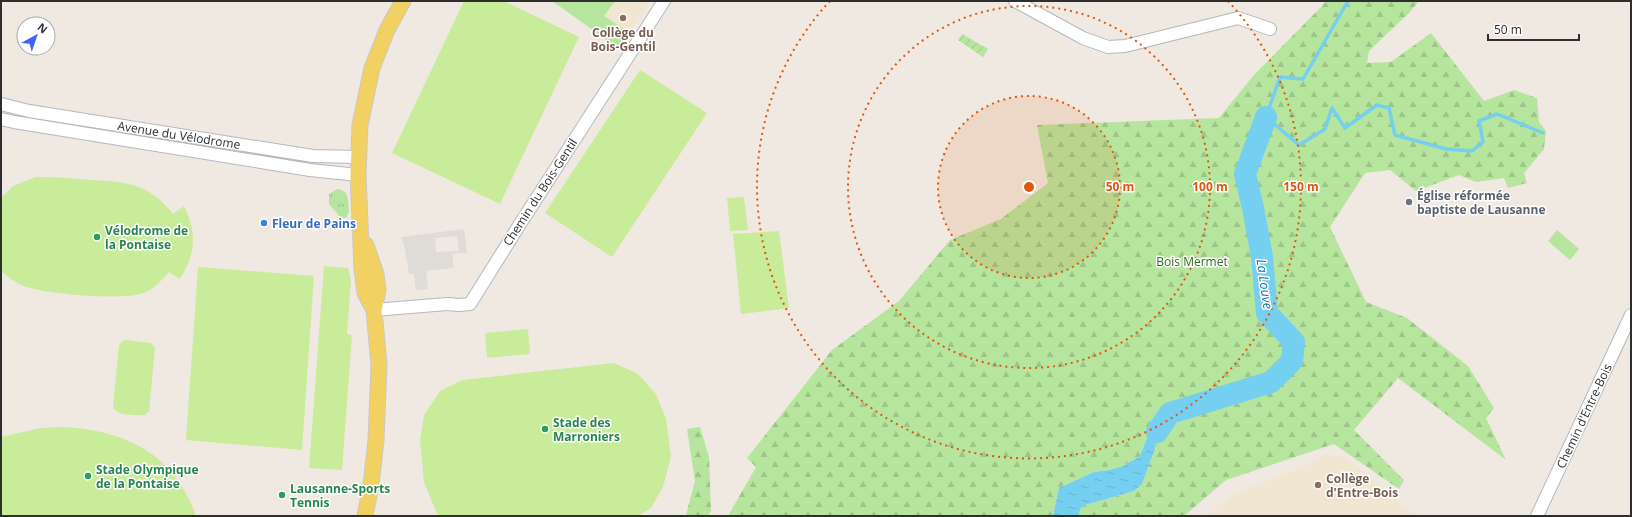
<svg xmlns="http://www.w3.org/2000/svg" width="1632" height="517" font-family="'Open Sans',sans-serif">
  <defs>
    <pattern id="grass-tufts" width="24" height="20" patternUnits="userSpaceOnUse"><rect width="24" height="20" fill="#b6e59e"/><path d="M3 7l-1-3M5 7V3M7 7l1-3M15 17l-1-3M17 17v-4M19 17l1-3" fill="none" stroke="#9dc588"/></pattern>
    <pattern id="forest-firs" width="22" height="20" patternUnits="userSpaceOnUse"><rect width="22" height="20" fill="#b6e59e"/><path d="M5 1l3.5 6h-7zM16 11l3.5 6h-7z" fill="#9dc588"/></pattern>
    <pattern id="garden-furrows" width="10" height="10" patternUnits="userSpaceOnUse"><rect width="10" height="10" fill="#b6e59e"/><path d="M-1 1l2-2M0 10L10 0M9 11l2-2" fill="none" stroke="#9dc588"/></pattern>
    <pattern id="water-ripples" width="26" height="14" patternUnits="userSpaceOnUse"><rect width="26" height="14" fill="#75cff0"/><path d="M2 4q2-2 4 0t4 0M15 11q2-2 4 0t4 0" fill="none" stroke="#66b2ce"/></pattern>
  </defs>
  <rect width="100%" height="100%" fill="#efe9e1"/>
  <path fill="#f0e6d1" d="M614,1H649L630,33L604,16Z
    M1326,454L1345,457L1417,516H1209L1215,509L1236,493L1308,465Z"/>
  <path fill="url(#grass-tufts)" d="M337,189C350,190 348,202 349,212L346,218L340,217L329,204V194Z
    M1178,402L1177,416L1167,421L1165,434L1155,449L1157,432L1153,423C1158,411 1166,406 1178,402Z"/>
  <path fill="url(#forest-firs)" d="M1326,1H1419L1409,13L1369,51L1367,63L1391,62L1431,33L1484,101L1514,90L1537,98L1539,122L1546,131L1544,149L1524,173L1527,183L1508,188L1504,178L1476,182L1459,175L1416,191L1390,170L1365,173L1330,227L1366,302L1407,318L1468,366L1494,408L1486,418L1506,460L1398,378L1354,430L1404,480L1399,489L1334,444L1226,480L1184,516H1078L1082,506L1134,491L1142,484L1155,449L1165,434L1167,421L1177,415L1178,402L1165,407L1155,417L1140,456L1123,466L1110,470L1094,472L1059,488L1053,516H728L756,467L747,458L832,350L899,301L950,240L1001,219L1048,183L1037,125L1219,118L1253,76L1322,6Z
    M700,427L709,457L711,511L708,516H683L686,515L695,481L687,429Z"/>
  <path fill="#b6e59e" d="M552,1H615L604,16L630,33L620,49Z
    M1557,230L1579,249L1570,260L1548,241Z"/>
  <path fill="url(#garden-furrows)" d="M962,34L988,49L983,57L958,40Z"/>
  <path fill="#c9ec9a" d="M464,1H504L579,37L500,204L392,153Z
    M640,70L707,113L612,257L545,213Z
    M36,177C55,177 73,178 91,180C127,182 149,183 173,214L184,206C197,233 196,253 180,279L169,272C162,280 153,290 143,293C123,301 41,294 21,285C13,281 6,276 1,270V198L13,186Z
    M744,197L748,230L730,231L727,198Z
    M779,231L789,308L741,314L733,234Z
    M324,266L348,268L351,280L347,334L352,335L342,470L309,468Z
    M198,267L314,276L302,450L186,440Z
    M528,329L530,354L487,358L485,333Z
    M127,340L151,343L155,348L149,411L145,415C136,415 117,417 113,407L119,345L123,341Z
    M614,363L638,374L656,394L666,419L671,457L663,487L651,508L638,516H440L437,514L424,482L420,440L424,415L440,391L462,380Z
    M58,427C107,428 156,443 183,488C188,497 193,506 196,516H1V437L40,428Z"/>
  <path fill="#dfdcd8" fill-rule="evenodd" d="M464,229L467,253L452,254L454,268L426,271L428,289L416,290L414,274H409L405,249L401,237ZM457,236L459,251L436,252L435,238Z"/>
  <path fill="url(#water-ripples)" d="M1153,423L1157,432L1155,449L1142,484L1134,491L1082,506L1078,516H1053L1059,488L1094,472L1110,470L1123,466L1140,456Z"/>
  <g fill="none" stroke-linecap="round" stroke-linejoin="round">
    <path stroke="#75cff0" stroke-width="3.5" d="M1348,1L1303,79L1280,77L1266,117L1299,145L1325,129L1332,108L1345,128L1377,105L1389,108L1395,135L1446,149L1472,151L1483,142L1479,121L1497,114L1543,133"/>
    <path stroke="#75cff0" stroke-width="22" d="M1157,432L1170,413L1271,382L1292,361L1294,342L1267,313L1262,257L1253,208L1245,174L1266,117"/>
    <defs>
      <path id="minor" d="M1015,1L1083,38L1108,47L1125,46L1238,18L1270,29
        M1,104L29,111L313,156L359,157
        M1,119L14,122L310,170L358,175
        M374,310L447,304L459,305L470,304L520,224L664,1
        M1537,516L1631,315"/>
      <path id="major" d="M374,310L365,293L362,269L358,175L360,125L372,68L387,30L403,1
        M365,516L371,485L376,440L379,365L374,310L378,290L376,274L366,245"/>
    </defs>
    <use href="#minor" stroke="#b4b7c1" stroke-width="14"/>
    <use href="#major" stroke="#c9c9c9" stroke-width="17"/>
    <use href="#minor" stroke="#fff" stroke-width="12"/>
    <use href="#major" stroke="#f2d163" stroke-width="15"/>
  </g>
  <circle cx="1029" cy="187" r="91" fill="#df570e" fill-opacity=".12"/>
  <g fill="none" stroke="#df570e" stroke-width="2" stroke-dasharray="2 4">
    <circle cx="1029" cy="187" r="91"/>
    <circle cx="1029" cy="187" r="181"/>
    <path d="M1228 1A272 272 0 1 1 830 1"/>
  </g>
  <g fill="#8d6e63" stroke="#fff" stroke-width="1.5">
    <circle cx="623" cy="18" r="4"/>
    <circle cx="1318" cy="485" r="4"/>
  </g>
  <circle fill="#6b7280" stroke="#fff" stroke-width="1.5" cx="1409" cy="202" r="4"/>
  <circle fill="#3f7fe0" stroke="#fff" stroke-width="1.5" cx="264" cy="223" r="4"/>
  <g fill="#2e9e5b" stroke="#fff" stroke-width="1.5">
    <circle cx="97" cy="237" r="4"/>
    <circle cx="545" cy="429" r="4"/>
    <circle cx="88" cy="476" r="4"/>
    <circle cx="282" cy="495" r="4"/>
  </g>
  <g text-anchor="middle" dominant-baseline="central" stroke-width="3" stroke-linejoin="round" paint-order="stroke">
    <g font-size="12" font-weight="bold" fill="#785e54" stroke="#fff">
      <text x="623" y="32">Collège du<tspan x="623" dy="14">Bois-Gentil</tspan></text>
      <text x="1326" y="478" text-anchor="start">Collège<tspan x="1326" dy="14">d'Entre-Bois</tspan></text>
    </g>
    <g font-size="12" fill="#2e2e2e" stroke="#fff">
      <text transform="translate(179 135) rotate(9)">Avenue du Vélodrome</text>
      <text transform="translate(540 192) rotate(-57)">Chemin du Bois-Gentil</text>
      <text transform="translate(1584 416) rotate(-65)">Chemin d'Entre-Bois</text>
    </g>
    <g font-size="12" font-weight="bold" fill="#5b616d" stroke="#fff" text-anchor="start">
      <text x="1417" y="195">Église réformée<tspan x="1417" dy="14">baptiste de Lausanne</tspan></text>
    </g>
    <g font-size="12" font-weight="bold" fill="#366cbe" stroke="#fff" text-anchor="start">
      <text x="272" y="223">Fleur de Pains</text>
    </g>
    <g font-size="12" font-weight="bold" fill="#27864d" stroke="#fff" text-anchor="start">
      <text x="105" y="230">Vélodrome de<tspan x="105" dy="14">la Pontaise</tspan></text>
      <text x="553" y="422">Stade des<tspan x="553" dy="14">Marroniers</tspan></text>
      <text x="96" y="469">Stade Olympique<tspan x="96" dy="14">de la Pontaise</tspan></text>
      <text x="290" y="488">Lausanne-Sports<tspan x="290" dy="14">Tennis</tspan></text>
    </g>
    <g font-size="12" fill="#2c6e1b" stroke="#fff">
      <text x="1192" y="261">Bois Mermet</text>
    </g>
    <g font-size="13" font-style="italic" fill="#0d6fa3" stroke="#fff">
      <text transform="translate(1265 284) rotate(82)">La Louve</text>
    </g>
  </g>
  <circle cx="1029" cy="187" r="6" fill="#df570e" stroke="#fff" stroke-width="2"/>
  <g font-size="12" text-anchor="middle" font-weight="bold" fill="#df570e" stroke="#fff" stroke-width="3" stroke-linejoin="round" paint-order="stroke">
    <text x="1120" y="191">50 m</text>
    <text x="1210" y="191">100 m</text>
    <text x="1301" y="191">150 m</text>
  </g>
  <rect width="1632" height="517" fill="none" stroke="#2e2e2e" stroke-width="4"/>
  <g transform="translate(36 36) rotate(40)"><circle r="19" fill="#ffffff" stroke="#ababab"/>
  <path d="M0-3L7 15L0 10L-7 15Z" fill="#4264fb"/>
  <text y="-6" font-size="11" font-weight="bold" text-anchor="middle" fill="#2e2e2e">N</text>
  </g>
  <path d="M1488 34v6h91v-6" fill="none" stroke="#2e2e2e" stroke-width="2"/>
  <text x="1494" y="34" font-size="12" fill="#2e2e2e" stroke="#ffffff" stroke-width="3" paint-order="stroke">50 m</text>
</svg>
